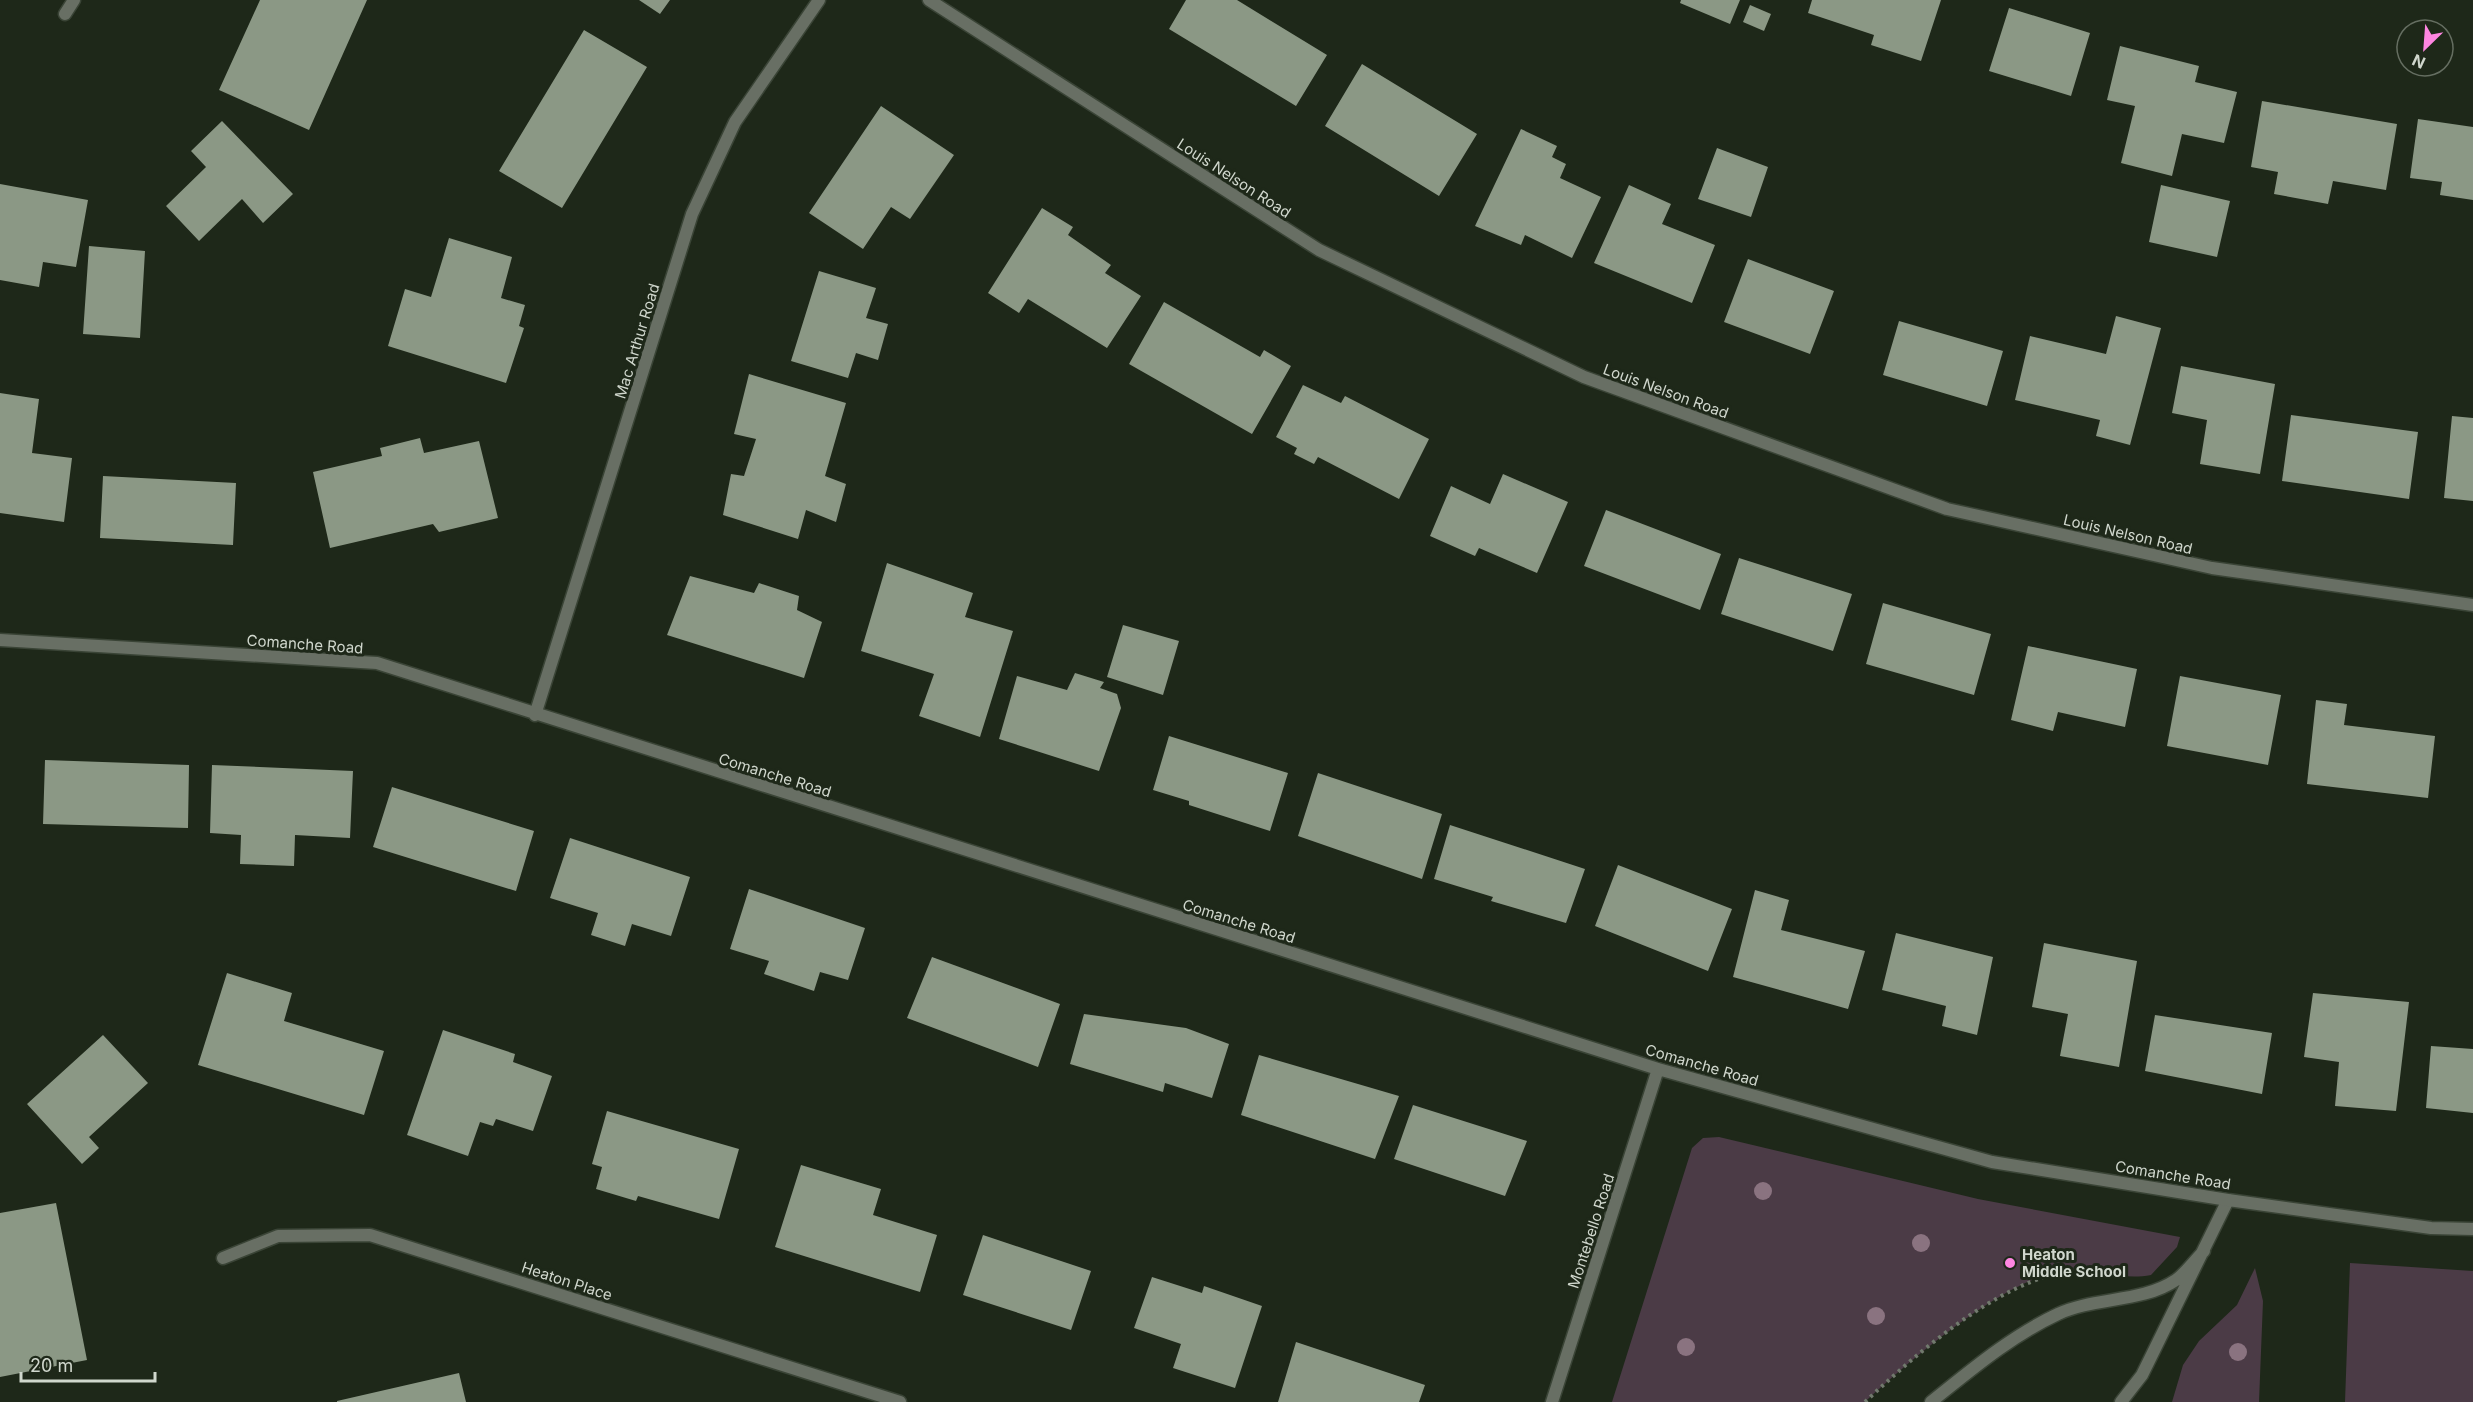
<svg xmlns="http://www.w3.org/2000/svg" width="2473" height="1402" font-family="Inter,sans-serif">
  <rect width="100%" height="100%" fill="#1e2819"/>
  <path fill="#4b3b46" d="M1719,1137L1978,1199L2180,1237L2177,1247L2151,1275C2121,1281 2094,1268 2064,1271C2006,1277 1908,1362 1865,1402H1612L1692,1148L1703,1138Z
    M2350,1263L2473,1271V1402H2345Z
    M2255,1268L2263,1301L2259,1402H2172L2183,1365L2199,1341L2237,1305Z"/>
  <path fill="#8b9885" d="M260,0H367L309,130L219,90Z
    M639,0H670L660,14Z
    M1186,0H1237L1327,55L1296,106L1169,29Z
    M1681,0H1740L1730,24L1680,3Z
    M1812,0H1941L1921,61L1871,45L1874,35L1808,13Z
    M1750,5L1771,14L1764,31L1743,22Z
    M2009,8L2090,33L2071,96L1989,71Z
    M584,30L647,67L562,208L499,171Z
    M2120,46L2199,66L2195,82L2237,92L2224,143L2182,134L2172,176L2121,163L2135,106L2107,100Z
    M1362,64L1477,134L1439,196L1325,126Z
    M2262,101L2397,124L2386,190L2333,181L2328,204L2274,194L2278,172L2251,167Z
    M881,106L954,155L910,219L891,207L863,249L809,213Z
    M2418,119L2473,127V200L2440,195L2442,182L2410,178Z
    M222,121L293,194L263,223L242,199L199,241L166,206L206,167L191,151Z
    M1521,129L1557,146L1552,157L1566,164L1560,178L1601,197L1572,258L1525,235L1521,245L1475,226Z
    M1717,148L1768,167L1751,217L1698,199Z
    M0,184L88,200L76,267L43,262L39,287L0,280Z
    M1629,185L1671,204L1662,224L1715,245L1692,303L1594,263Z
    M2161,185L2230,201L2217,257L2149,242Z
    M1042,208L1073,227L1068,235L1111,265L1105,273L1141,296L1107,348L1028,299L1019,313L988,293Z
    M449,238L512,257L501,298L525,305L519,326L524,328L506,383L388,346L405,289L431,297Z
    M89,246L145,251L140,338L83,334Z
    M1748,259L1834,291L1810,354L1724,322Z
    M819,271L876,288L866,318L888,324L878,360L856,353L848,378L791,361Z
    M1164,302L1260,357L1264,350L1291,366L1252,434L1129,364Z
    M2116,316L2161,328L2130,445L2096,436L2100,420L2015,400L2030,336L2106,354Z
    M1899,321L2003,351L1987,406L1883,375Z
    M2181,366L2275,384L2260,474L2200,464L2207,420L2172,413Z
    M749,374L846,403L825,476L846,484L836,522L806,510L798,539L723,515L731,474L744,476L756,439L734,434Z
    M1303,385L1341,403L1345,396L1429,439L1399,499L1318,457L1314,464L1294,454L1297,448L1276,437Z
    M0,393L39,399L32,453L72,458L64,522L0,513Z
    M2291,415L2418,432L2409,499L2282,481Z
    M2452,416L2473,418V501L2444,498Z
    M420,438L424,453L479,441L498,518L439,532L433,524L330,548L313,472L382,456L380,448Z
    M1503,474L1568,502L1537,573L1479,548L1475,556L1430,536L1451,486L1490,504Z
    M103,476L236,483L233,545L100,538Z
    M1606,510L1721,554L1700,610L1584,566Z
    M1739,558L1852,594L1833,651L1721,614Z
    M887,563L973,593L965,617L1013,631L980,737L919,716L934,674L861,651Z
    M690,576L754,593L759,583L799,596L797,610L822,622L804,678L667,635Z
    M1883,603L1991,634L1974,695L1866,664Z
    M1123,625L1179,641L1163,695L1107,677Z
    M2028,646L2137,669L2125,727L2058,712L2053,731L2011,720Z
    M1075,673L1104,682L1100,688L1117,694L1121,708L1099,771L999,739L1017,676L1067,690Z
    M2180,676L2281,695L2268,765L2167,746Z
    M2316,700L2347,704L2344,725L2435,736L2428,798L2307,784Z
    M1169,736L1288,773L1270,831L1189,805V801L1153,790Z
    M45,760L189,765L188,828L43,824Z
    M212,765L353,771L350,838L295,835L294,866L240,864L241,835L210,833Z
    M1318,773L1442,814L1422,879L1298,836Z
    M392,787L534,831L516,891L373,847Z
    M1450,825L1585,869L1566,923L1491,901L1493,897L1434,879Z
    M570,838L690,877L671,936L632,924L625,946L591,935L598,913L550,898Z
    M1618,865L1732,909L1708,971L1595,926Z
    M749,889L865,928L848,980L820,972L814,991L764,974L769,961L730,949Z
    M1755,890L1789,900L1781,930L1865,951L1848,1009L1733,977Z
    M1896,933L1993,957L1977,1035L1942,1026L1946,1006L1882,990Z
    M2044,943L2137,961L2119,1067L2060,1056L2068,1014L2032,1007Z
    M932,957L1060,1004L1038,1067L907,1018Z
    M227,973L292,993L284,1021L384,1051L364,1115L198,1065Z
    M2313,993L2409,1002L2396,1111L2335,1106L2339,1062L2304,1057Z
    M1084,1014L1186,1028L1229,1044L1212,1098L1165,1083L1163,1092L1070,1064Z
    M2155,1015L2272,1033L2262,1094L2145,1071Z
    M443,1030L515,1054L513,1062L552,1076L533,1131L496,1119L493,1126L480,1122L468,1156L407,1135Z
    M103,1035L148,1083L89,1137L99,1148L82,1164L27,1104Z
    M2431,1046L2473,1049V1113L2426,1108Z
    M1259,1055L1399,1096L1375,1159L1241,1115Z
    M1413,1105L1527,1141L1505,1196L1394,1159Z
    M607,1111L739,1149L719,1219L638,1196L636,1201L596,1189L602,1167L592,1164Z
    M801,1165L881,1189L873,1215L937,1235L920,1292L775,1247Z
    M56,1203L87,1360L0,1377V1213Z
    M983,1235L1091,1271L1071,1330L963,1295Z
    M1152,1277L1202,1293L1204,1286L1262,1306L1235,1388L1173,1368L1181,1344L1134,1328Z
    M1296,1342L1425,1385L1419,1402H1278Z
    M459,1373L466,1402H337V1401Z"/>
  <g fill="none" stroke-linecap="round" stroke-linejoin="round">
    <defs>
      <path id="lane" d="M1931,1402C1971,1370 2011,1336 2058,1314C2094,1297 2142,1303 2176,1280C2186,1273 2195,1260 2204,1251
        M2121,1402L2142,1375L2228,1200"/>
      <path id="street" d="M929,0L1319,250L1584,377L1947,509L2212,568L2473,605
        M65,14L74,0
        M0,640L377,663L1658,1069L1992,1162L2228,1200L2431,1228L2473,1229
        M535,715L692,214L735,122L819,0
        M223,1258L278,1236L370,1235L900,1402
        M1552,1402L1658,1069"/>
    </defs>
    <use href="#lane" stroke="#3a4436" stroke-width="15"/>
    <use href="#street" stroke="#3a4436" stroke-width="15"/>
    <path stroke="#717a6d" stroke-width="4" stroke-dasharray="3 4.5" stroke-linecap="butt" d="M1865,1402C1916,1354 2016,1264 2089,1272"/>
    <use href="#lane" stroke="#686f64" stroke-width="12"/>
    <use href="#street" stroke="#686f64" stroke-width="12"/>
  </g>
  <g fill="#8a7380">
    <circle cx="1763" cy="1191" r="9"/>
    <circle cx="1921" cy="1243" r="9"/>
    <circle cx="1876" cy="1316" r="9"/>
    <circle cx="1686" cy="1347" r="9"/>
    <circle cx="2238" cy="1352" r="9"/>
  </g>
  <circle fill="#fe86e1" stroke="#1e2819" stroke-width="2" cx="2010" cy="1263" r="6"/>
  <g text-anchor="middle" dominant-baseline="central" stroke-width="6" stroke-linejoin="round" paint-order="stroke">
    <g font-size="15" fill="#d0d7cd" stroke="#1e2819">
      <text transform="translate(1234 178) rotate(33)">Louis Nelson Road</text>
      <text transform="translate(637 341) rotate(-73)">Mac Arthur Road</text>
      <text transform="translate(1666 391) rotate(20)">Louis Nelson Road</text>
      <text transform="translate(2128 534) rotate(13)">Louis Nelson Road</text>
      <text transform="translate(305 644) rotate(4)">Comanche Road</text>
      <text transform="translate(775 775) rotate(17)">Comanche Road</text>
      <text transform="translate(1239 921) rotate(17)">Comanche Road</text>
      <text transform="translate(1702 1065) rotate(16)">Comanche Road</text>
      <text transform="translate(2173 1175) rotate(9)">Comanche Road</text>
      <text transform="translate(1591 1231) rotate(-72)">Montebello Road</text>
      <text transform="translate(567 1281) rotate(18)">Heaton Place</text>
    </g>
    <g font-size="15" font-weight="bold" fill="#d0d7cd" stroke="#1e2819" text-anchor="start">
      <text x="2022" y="1254">Heaton<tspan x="2022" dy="17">Middle School</tspan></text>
    </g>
  </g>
  <g transform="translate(2425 48) rotate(205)"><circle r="28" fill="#1e2819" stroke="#656e61" stroke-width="1.5"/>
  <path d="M0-4.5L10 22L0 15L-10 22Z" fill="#fe86e1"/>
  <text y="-9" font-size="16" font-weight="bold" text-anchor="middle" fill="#d0d7cd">N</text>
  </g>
  <path d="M21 1372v9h134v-9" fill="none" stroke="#d0d7cd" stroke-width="3"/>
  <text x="30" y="1372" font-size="18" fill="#d0d7cd" stroke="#1e2819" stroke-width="4.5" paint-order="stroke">20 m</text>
</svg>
